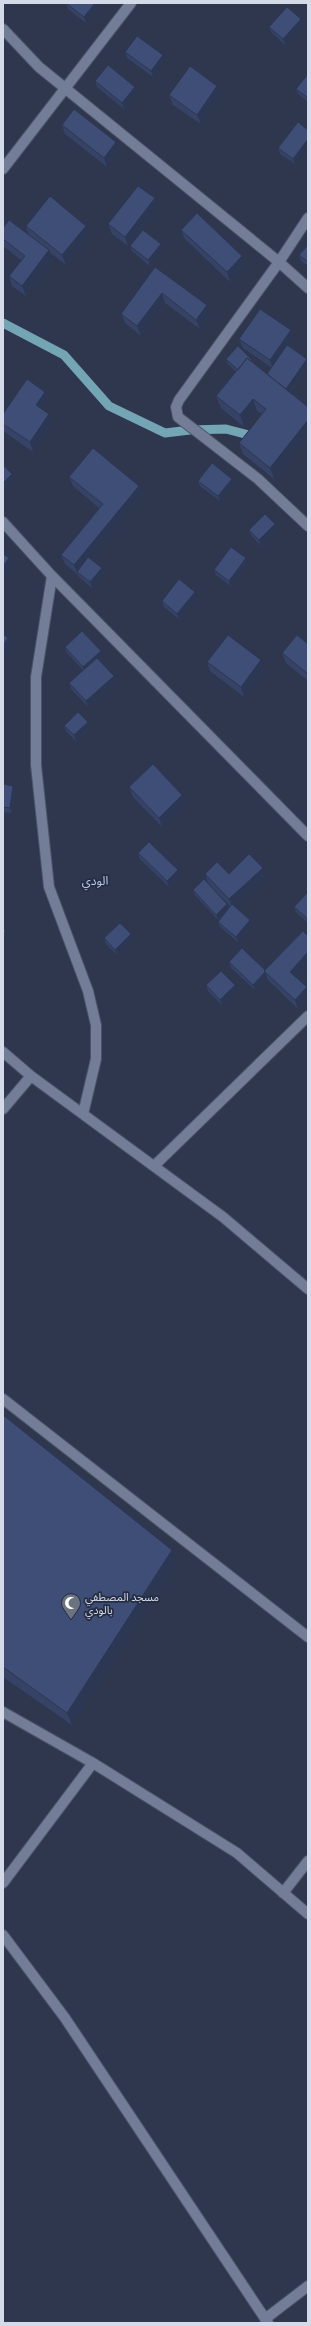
<svg xmlns="http://www.w3.org/2000/svg" width="311" height="2326" font-family="'Archivo Narrow','Noto Sans Arabic',sans-serif">
  <rect width="100%" height="100%" fill="#2e374e"/>
  <g fill="none" stroke-linecap="round" stroke-linejoin="round">
    <path stroke="#74a5b4" stroke-width="9" d="M3,323L64,355L109,406L165,433L190,430L226,429L256,437"/>
    <defs>
      <path id="minor" d="M3,29L39,67L279,262L308,288
        M3,169L131,3
        M308,218L279,262L179,400L176,407L178,417L258,479L308,526
        M3,522L52,576L308,836
        M52,576L36,677V765L49,887L88,991L96,1025V1059L83,1114
        M3,1052L31,1076L223,1217L308,1289
        M3,1109L31,1076
        M154,1166L308,1016
        M3,1399L308,1637
        M3,1712L93,1763L237,1853L308,1914
        M3,1883L93,1763
        M283,1893L308,1861
        M3,1935L65,2018L268,2323
        M265,2319L308,2286"/>
    </defs>
    <use href="#minor" stroke="#4c5366" stroke-width="12"/>
    <use href="#minor" stroke="#737d98" stroke-width="10"/>
  </g>
  <path fill="#364366" d="M66,3H101L86,23L68,9Z
    M301,19L303,24L285,45L271,32L269,27Z
    M125,52L165,60L153,77L127,58Z
    M308,74V102L298,94L296,89Z
    M95,81L137,92L124,109L97,87Z
    M169,95H221L201,124L173,105Z
    M62,125L116,142L120,151L107,167L65,134Z
    M308,130L295,164L280,154L278,148Z
    M155,198L158,208L128,246L112,234L108,224Z
    M26,226L90,235L66,265L49,252L52,260L26,296L12,286L9,276L21,260L3,246V228L29,235Z
    M181,230L246,265L230,282L185,239Z
    M161,244L163,250L150,266L132,251L130,246Z
    M308,245V266L301,261L299,255Z
    M155,267L210,315L200,329L165,303L141,336L125,323L121,314Z
    M239,339H294L289,347L307,359L308,363V365L290,392L308,407V437L274,479L243,454L239,443L262,414L257,411L244,427L221,408L216,396L236,372L228,364L226,359L252,360L254,364L267,374L272,368L243,348Z
    M45,392L48,401L43,410L49,414L53,424L33,452L3,431V414Z
    M69,477L139,486L142,495L90,559L102,568L104,573L92,588L79,577L77,574L65,564L61,555L99,508L73,486Z
    M232,479L234,484L220,501L200,486L198,481Z
    M275,524L277,530L261,546L251,535L249,530Z
    M248,564L231,586L216,575L214,570Z
    M197,597L179,619L164,607L162,601Z
    M308,644V681L286,663L282,653Z
    M65,647L103,656L99,660L116,681L88,707L71,689L69,683L83,670L67,653Z
    M207,662L265,670L244,697L210,671Z
    M88,722L90,727L76,741L66,731L64,726Z
    M3,784L13,786L15,792L12,813L3,812Z
    M129,787L182,795L186,804L162,827L133,797Z
    M138,853L180,876L169,887L140,859Z
    M205,874H229L266,877L235,907L252,925L238,942L220,927L218,922L221,917L218,920L195,895L193,890L227,904L229,908L230,906L208,883Z
    M308,892V923L296,912L294,907Z
    M104,938L133,940L117,955L106,944Z
    M229,962L296,978L307,987L308,991V999L298,1009L268,980L267,977L255,990L231,968Z
    M206,985L237,991L222,1005L208,991Z
    M3,1415L172,1550L176,1563L72,1725L3,1677Z"/>
  <path fill="#2c3753" d="M95,3H101L86,23L84,17Z
    M301,19L303,24L285,45L283,39Z
    M163,55L165,60L153,77L151,71Z
    M217,86L221,95L201,124L197,115Z
    M135,87L137,92L124,109L122,103Z
    M308,139V147L295,164L293,159Z
    M116,142L120,151L107,167L104,158Z
    M155,198L158,208L128,246L125,237Z
    M86,226L90,235L66,265L62,255Z
    M161,244L163,250L150,266L148,260Z
    M49,250L52,260L26,296L22,286Z
    M242,256L246,265L230,282L227,272Z
    M162,293L165,303L141,336L137,326Z
    M207,305L210,315L200,329L196,320Z
    M291,330L294,339L273,370L270,360Z
    M307,359L308,363V365L288,394L286,389Z
    M45,392L48,401L40,414L36,405Z
    M253,399L257,411L244,427L240,415Z
    M49,414L53,424L33,452L30,442Z
    M308,420V437L274,479L270,468Z
    M12,474L14,480L3,490V483Z
    M232,479L234,484L220,501L218,496Z
    M139,486L142,495L79,573L77,572L74,565Z
    M275,524L277,530L261,546L259,540Z
    M9,558L12,568L3,580V566Z
    M246,558L248,564L231,586L229,581Z
    M102,568L104,573L92,588L90,582Z
    M195,592L197,597L179,619L177,614Z
    M8,638L12,647L3,660V645Z
    M101,651L103,656L85,673L83,667Z
    M261,660L265,670L244,697L241,687Z
    M114,676L116,681L88,707L86,701Z
    M88,722L90,727L76,741L74,735Z
    M13,786L15,792L12,813L10,808Z
    M182,795L186,804L162,827L159,818Z
    M263,868L266,877L233,909L229,899Z
    M178,870L180,876L169,887L167,881Z
    M227,904L229,910L218,920L216,915Z
    M250,920L252,925L238,942L236,937Z
    M6,931L8,937L3,943V935Z
    M131,934L133,940L117,955L115,950Z
    M308,952V965L293,981L290,972Z
    M265,972L267,977L255,990L253,985Z
    M235,985L237,991L222,1005L220,1000Z
    M307,987L308,991V999L298,1009L295,1000Z
    M172,1550L176,1563L72,1725L67,1713Z"/>
  <path fill="#3f4e77" stroke="#2c3753" d="M66,3H95L84,17Z
    M287,7L301,19L283,39L269,27Z
    M137,36L163,55L151,71L125,52Z
    M108,65L135,87L122,103L95,81Z
    M190,66L217,86L197,115L169,95Z
    M308,74V98L296,89Z
    M74,109L116,142L104,158L62,125Z
    M298,122L308,130V139L293,159L278,148Z
    M138,186L155,198L125,237L108,224Z
    M50,196L86,226L62,255L26,226Z
    M197,213L242,256L227,272L181,230Z
    M9,220L49,250L22,286L9,276L25,256L3,239V228Z
    M143,230L161,244L148,260L130,246Z
    M308,245V262L299,255Z
    M155,267L207,305L196,320L162,293L137,326L121,314Z
    M260,309L291,330L270,360L239,339Z
    M287,345L307,359L286,389L267,374Z
    M238,346L252,360L251,361L247,358L238,370L226,359Z
    M247,358L308,407V420L270,468L239,443L266,409L253,399L240,415L216,396Z
    M27,379L45,392L36,405L49,414L30,442L3,424V414Z
    M93,448L139,486L74,565L61,555L103,504L69,477Z
    M212,463L232,479L218,496L198,481Z
    M3,465L12,474L3,483Z
    M265,514L275,524L259,540L249,530Z
    M231,547L246,558L229,581L214,570Z
    M3,554L9,558L3,566Z
    M88,557L102,568L90,582L77,572Z
    M179,579L195,592L177,614L162,601Z
    M82,631L101,651L83,667L65,647Z
    M3,634L8,638L3,645Z
    M228,635L261,660L241,687L207,662Z
    M297,635L308,644V674L282,653Z
    M97,658L114,676L86,701L69,683Z
    M78,712L88,722L74,735L64,726Z
    M153,764L182,795L159,818L129,787Z
    M3,784L13,786L10,808L3,807Z
    M149,842L178,870L167,881L138,853Z
    M249,854L263,868L229,899L205,874L217,862L229,874Z
    M204,879L227,904L216,915L193,890Z
    M308,892V919L294,907Z
    M232,904L250,920L236,937L218,922Z
    M120,923L131,934L115,950L104,938Z
    M3,929L6,931L3,935Z
    M303,931L308,936V952L290,972L307,987L295,1000L264,971Z
    M242,948L265,970L264,971L265,972L253,985L229,962Z
    M221,971L235,985L220,1000L206,985Z
    M3,1415L172,1550L67,1713L3,1667Z"/>
  <defs>
    <symbol id="mosque-pin" viewBox="-11 -11 22 30"><path d="M0 17L-7.5 6A9.5 9.5 0 1 1 7.5 6Z" fill="#6b7280" stroke="#252d43"/><path d="M3.5-4.9A6 6 0 1 0 3.5 4.9A5 5 0 1 1 3.5-4.9Z" fill="#fff"/></symbol>
  </defs>
  <g fill-rule="evenodd">
    <use href="#mosque-pin" x="60" y="1592" width="22" height="30"/>
  </g>
  <g text-anchor="middle" dominant-baseline="central" stroke-width="3.5" stroke-linejoin="round" paint-order="stroke">
    <g font-size="11" fill="#d4dae8" stroke="#252d43" text-anchor="start">
      <text x="85" y="1597">مسجد المصطفي<tspan x="85" dy="13">بالودي</tspan></text>
    </g>
    <g font-size="12" fill="#bfcae7" stroke="#252d43">
      <text x="95" y="881">الودي</text>
    </g>
  </g>
  <rect width="311" height="2326" fill="none" stroke="#d4dae8" stroke-width="8"/>
</svg>
